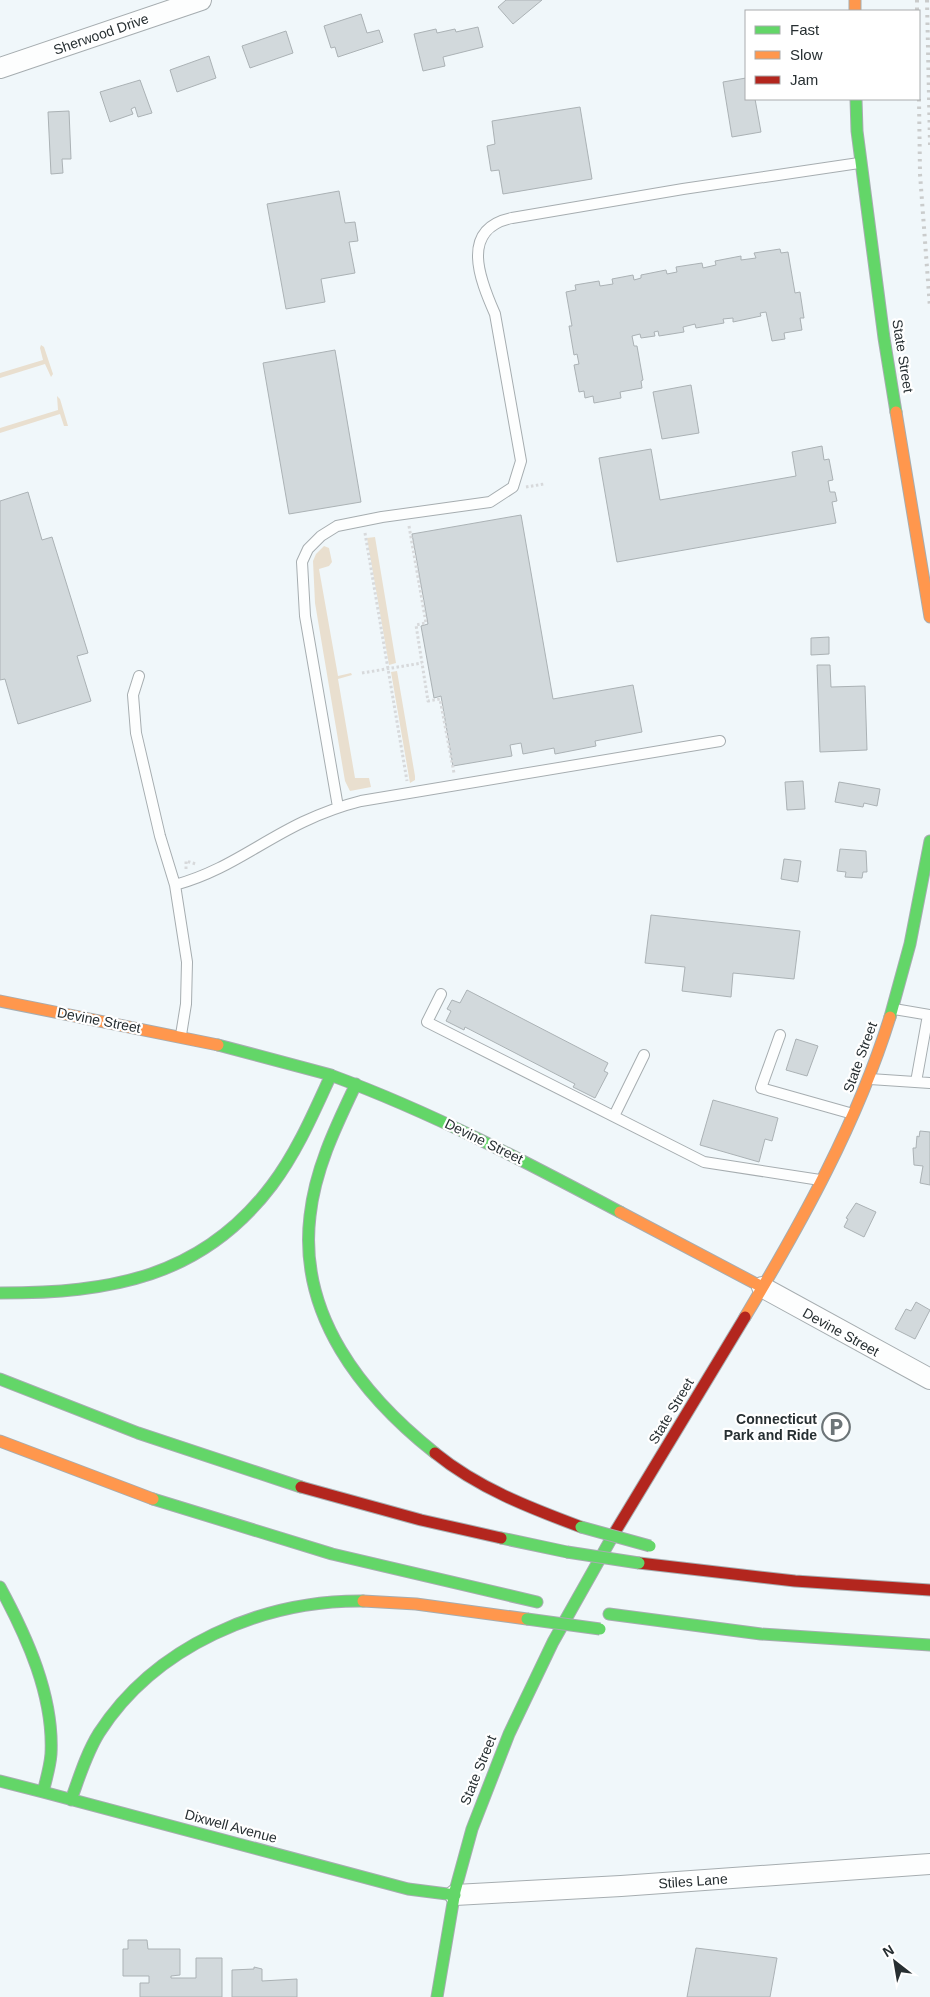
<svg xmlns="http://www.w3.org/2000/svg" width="930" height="1997" font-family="Arial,sans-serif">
  <rect width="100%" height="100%" fill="#f0f7fa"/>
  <path fill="#e9dfcf" d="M41,345L44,347L53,374L51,377L45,364L0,378V373L43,360L40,348Z
    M57,396L60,399L68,426H64L60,414L0,433V428L58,410Z
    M375,537L396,663L389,665L367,538Z
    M324,546L329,548L332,562L329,566L319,569L338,676L351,673L352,675L338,679L355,778H369L371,787L350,791L345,781L315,603L313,561L316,554Z
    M397,671L415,776V780L410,783L391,672Z"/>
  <path fill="#d2d9dc" stroke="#abb2b5" d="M506,0H542L513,24L498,7Z
    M361,14L367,33L379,30L383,42L338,57L335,47L331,48L324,26Z
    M478,27L483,47L443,57L445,66L423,71L414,34L436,29L437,33L455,29L456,32Z
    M286,31L293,53L250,68L242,46Z
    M209,56L216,78L177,92L170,70Z
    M746,78V99H755L761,132L732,137L723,82Z
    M140,80L152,113L138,117L135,107L131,109L133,114L110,122L100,92Z
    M580,107L592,179L503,194L499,170L491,171L487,146L495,144L492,121Z
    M69,111L71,159H62L63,173L51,174L48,112Z
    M339,191L345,223L355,222L358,241L349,242L355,273L321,279L325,302L286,309L267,204Z
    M780,249L781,253L788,252L795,293L800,292L804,318H800L802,330L784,333L785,339L772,341L766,312L760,313L761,316L733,322V318L723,319L724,323L696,328L695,324L683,327L684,332L659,336L658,331L654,332L655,336L641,338L640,334L632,336L634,346H637L643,380L641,381L642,388L620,392L621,398L594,403L593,396L585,398L584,391L579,392L574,365L579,364L577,354L574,355L569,326H572L566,292L576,290L575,285L599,281L600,286L613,284L612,279L633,275L634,280L641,278V275L666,270L667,274L677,272L676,267L702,263L703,268L716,265L715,261L741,256V260L756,258L754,253Z
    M335,350L361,502L289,514L263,363Z
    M691,385L699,433L662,439L653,392Z
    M822,446L824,460L829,459L833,480L828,481L830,492H835L837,501L832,502L836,523L617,562L599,458L651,449L660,500L796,476L792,452Z
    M28,492L42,540L52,537L88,653L77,656L91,701L18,724L5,679L0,680V501Z
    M521,515L553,699L633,685L642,732L595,741L596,746L555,754L554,748L523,754L521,743L510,745L512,756L453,766L441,696L434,698L421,626L428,624L412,534Z
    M829,637V654L811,655V638Z
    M817,665H830L831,687L865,686L867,750L820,752Z
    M803,781L805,809L787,810L785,782Z
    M839,782L880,789L877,806L864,803L863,807L835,802Z
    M840,849L866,851L867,872H863L862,878L845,877L846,872L837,871Z
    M784,859L801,861L798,882L781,879Z
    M651,915L800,931L794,979L733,973L731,997L682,991L685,967L645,963Z
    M467,990L608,1063L604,1071L608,1073L595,1098L573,1087L575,1084L465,1027L464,1030L446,1021L451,1011L447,1009L452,1000L460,1003Z
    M796,1039L818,1046L807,1076L786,1070Z
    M713,1100L778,1118L772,1141L765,1139L759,1162L700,1145Z
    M920,1131L930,1132V1185L920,1183L923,1166L914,1165L913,1148H916L917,1136L919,1137Z
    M856,1203L876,1212L864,1237L844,1227L848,1219L846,1218Z
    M916,1302L930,1310L915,1339L895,1329L906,1309L911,1311Z
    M128,1940H147L148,1949H180V1975L171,1976V1978H196V1958H222V1997H140V1983H149V1976H123V1949H128Z
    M696,1948L777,1958L770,1997H687Z
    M254,1967L262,1969V1981L297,1979V1997H232V1970L254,1969Z"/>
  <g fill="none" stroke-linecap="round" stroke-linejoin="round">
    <defs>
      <path id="lane" d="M139,676L133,695L136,733L160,836L175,885L187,962L186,1004L181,1035
        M338,807L305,616L302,562L308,549L321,536L337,526L382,517L490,502L513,487L521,461L495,314C480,280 459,229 512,218L683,189L859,163
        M175,885C226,871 257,844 303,822C322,813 341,806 361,801L720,741
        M441,994L427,1022L704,1162L820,1180
        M894,1009L930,1015
        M780,1035L761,1088L853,1114
        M870,1079L930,1083
        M916,1082L928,1015
        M614,1116L644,1055"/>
      <path id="street" d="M0,68L201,0
        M762,1287L930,1379
        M455,1895L621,1886L930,1864"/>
      <path id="fast" d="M856,99L857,131L884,338L896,412
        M890,1017L910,944L930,841
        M218,1045L331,1075
        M333,1076C433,1113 526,1162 620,1212
        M356,1084C336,1126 315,1169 310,1216C298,1315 362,1395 435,1453
        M0,1293C110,1293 202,1278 272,1185C297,1152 314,1112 331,1075
        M0,1379L138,1433L301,1487
        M153,1499L332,1554L537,1602
        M501,1538L567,1552
        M0,1587C27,1637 54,1696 51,1754C50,1767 46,1780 43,1792
        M609,1614L761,1634L930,1645
        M0,1781L43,1792
        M43,1792L408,1889L455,1895
        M71,1800C79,1778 86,1754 99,1733C155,1646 262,1600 363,1601
        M437,1997L455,1891L472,1829L509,1734L553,1642L615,1532"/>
      <path id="slow" d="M855,0V11
        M896,412L930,617
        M0,1001L218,1045
        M620,1212L762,1287
        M745,1317C802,1222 857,1123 890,1017
        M0,1441L153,1499
        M363,1601L416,1604L527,1619"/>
      <path id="jam" d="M435,1453C478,1488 530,1508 581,1527
        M301,1487L421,1520L501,1538
        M615,1532L745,1317
        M639,1563L795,1581L930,1590"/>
    </defs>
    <use href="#lane" stroke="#a6adb0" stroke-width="12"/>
    <use href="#street" stroke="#a6adb0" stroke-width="22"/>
    <use href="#fast" stroke="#a6adb0" stroke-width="13"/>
    <use href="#slow" stroke="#a6adb0" stroke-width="13"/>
    <use href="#jam" stroke="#a6adb0" stroke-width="13"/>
    <path stroke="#d7d9db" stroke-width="3" stroke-dasharray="2.5 2.5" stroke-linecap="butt" d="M526,487L544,484
      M409,526L426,623L416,625L428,701L440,699L454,773
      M365,533L407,781
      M362,673L422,663
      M186,869V861L196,864"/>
    <use href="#lane" stroke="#fdfefe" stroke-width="10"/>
    <use href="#street" stroke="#fdfefe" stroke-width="20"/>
    <use href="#fast" stroke="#63d668" stroke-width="11"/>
    <use href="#slow" stroke="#ff974d" stroke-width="11"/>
    <use href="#jam" stroke="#b3261e" stroke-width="11"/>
    <path stroke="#cacccc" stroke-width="4" stroke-dasharray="2.5 5" stroke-linecap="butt" d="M917,0V11
      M927,0L930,145
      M919,99L920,174L930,308"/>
    <defs>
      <path id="fast-bridge" d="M581,1527L650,1546
        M567,1552L639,1563
        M527,1619L600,1629"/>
    </defs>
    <use href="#fast-bridge" stroke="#a6adb0" stroke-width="13" stroke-linecap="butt"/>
    <use href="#fast-bridge" stroke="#63d668" stroke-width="11"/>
  </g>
  <defs>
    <symbol id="parking-ring" viewBox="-11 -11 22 22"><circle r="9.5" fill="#fff" stroke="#6d7578" stroke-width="1.5"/><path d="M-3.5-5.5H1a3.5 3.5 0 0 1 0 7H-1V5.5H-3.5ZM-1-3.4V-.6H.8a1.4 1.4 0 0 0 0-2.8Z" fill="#6d7578"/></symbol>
  </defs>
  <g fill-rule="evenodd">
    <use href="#parking-ring" x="820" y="1411" width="32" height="32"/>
  </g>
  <g text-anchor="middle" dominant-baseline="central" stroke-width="4.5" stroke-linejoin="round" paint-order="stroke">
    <g font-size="14" fill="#272f32" stroke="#fff">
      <text transform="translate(101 34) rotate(-19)">Sherwood Drive</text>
      <text transform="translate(903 356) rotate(81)">State Street</text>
      <text transform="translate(99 1020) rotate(11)">Devine Street</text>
      <text transform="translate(860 1057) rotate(-70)">State Street</text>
      <text transform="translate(484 1141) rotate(26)">Devine Street</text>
      <text transform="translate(841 1332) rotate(29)">Devine Street</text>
      <text transform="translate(671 1411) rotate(-59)">State Street</text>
      <text transform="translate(478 1770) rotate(-68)">State Street</text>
      <text transform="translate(231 1826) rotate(15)">Dixwell Avenue</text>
      <text transform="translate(693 1881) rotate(-4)">Stiles Lane</text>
    </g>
    <g font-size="14" font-weight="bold" fill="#272f32" stroke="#fff" text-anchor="end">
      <text x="817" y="1419">Connecticut<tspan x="817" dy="16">Park and Ride</tspan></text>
    </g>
  </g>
  <rect x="745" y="10" width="175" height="90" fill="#ffffff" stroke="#a9acad"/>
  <rect x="755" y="26" width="25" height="8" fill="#63d668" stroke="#a9acad"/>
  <text x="790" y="35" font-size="15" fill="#272f32">Fast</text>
  <rect x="755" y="51" width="25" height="8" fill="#ff974d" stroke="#a9acad"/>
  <text x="790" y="60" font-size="15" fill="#272f32">Slow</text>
  <rect x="755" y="76" width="25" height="8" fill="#b3261e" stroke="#a9acad"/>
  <text x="790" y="85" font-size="15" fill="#272f32">Jam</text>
  <g transform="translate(895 1962) rotate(329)" stroke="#ffffff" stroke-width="4" paint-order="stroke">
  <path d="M0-4L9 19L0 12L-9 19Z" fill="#272f32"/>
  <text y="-8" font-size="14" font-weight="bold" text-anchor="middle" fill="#272f32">N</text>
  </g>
</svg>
